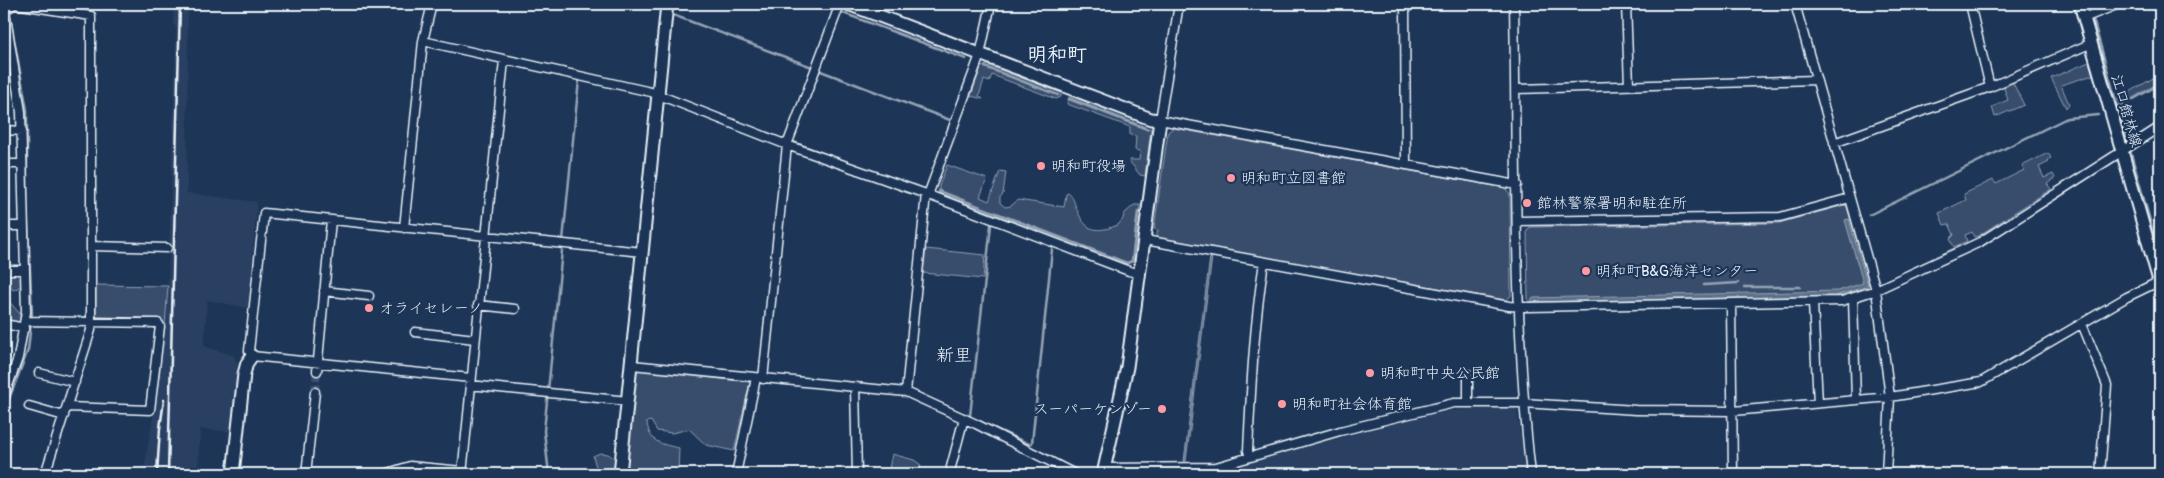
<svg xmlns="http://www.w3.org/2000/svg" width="2164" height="478" font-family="Pangolin,'Klee One',sans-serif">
  <rect width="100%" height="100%" fill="#1d3557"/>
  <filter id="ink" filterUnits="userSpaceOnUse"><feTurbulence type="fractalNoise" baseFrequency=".02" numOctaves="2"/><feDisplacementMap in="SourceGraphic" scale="10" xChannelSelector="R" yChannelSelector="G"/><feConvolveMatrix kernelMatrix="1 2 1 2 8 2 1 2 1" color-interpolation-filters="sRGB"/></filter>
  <g filter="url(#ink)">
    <path fill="#2a4162" d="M174,4H188L187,193L257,202L248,308L207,300L204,346L234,356L237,363L233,432L200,429L198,471L227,472V474H143L155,406L168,286L176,30L173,22Z
      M1516,408L1527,474H1192V471L1216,470L1444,411Z"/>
    <path fill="#374d6c" stroke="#909fb2" d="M2089,62L2093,75L2061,85L2069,104L2066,108L2051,78Z
      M987,65L1061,93V97L1056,99L992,75L989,82L984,80L979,96L983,99L971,96L981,67Z
      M2160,74V82L2121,105L2118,99Z
      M2012,81L2024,105L1995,117L1992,107L2008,100L2003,85Z
      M1069,97L1151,129L1145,176L1140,175L1130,162V160H1139L1140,151L1135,150L1136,136L1130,135V127L1067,104Z
      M1173,128L1505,188L1510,194L1511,296L1506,300L1156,239L1158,230L1154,229L1168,132Z
      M2048,153L2051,158L2048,160L2049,162L2039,167L2044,178L2053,174L2055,178L2047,184L2051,189L1978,236L1974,237L1972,232L1965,235L1967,241L1954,247L1950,239L1954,235L1949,224L1944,225L1939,213L1966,200L1964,194L1993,180L1996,184L2024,170L2022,166Z
      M947,165L987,179L980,197L989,201L1000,171L1006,172L1003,194L1000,197V203L1005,207L1011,206L1018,200L1064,207L1066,194L1068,193L1072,196C1081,222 1086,238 1118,225L1123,219L1124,214L1134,205H1140L1133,262L1126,264L939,193V186Z
      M1845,205L1847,207L1869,282L1867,287L1843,295L1807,298L1531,302L1528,300L1527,231L1530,227L1779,223Z
      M926,249L985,255L983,279L923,273Z
      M20,273L22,274V286L13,290L6,277L8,274Z
      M96,285L168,286L165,325L157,319H98L96,317Z
      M4,288L7,299L20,314V326L4,322Z
      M637,369L750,382L734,451L706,445L689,429L672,433L657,431L651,421L647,422C649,443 661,444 679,448L678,474L626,469Z
      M600,453L608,454L618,461L616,474H598L593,456Z
      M892,454L914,460L921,465L919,474H888Z"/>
    <path fill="#5d7089" stroke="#95a4b5" d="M1849,219L1868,286L1835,296L1532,302V298L1838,291L1863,283L1845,220Z
      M1210,257H1212L1186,461H1184Z"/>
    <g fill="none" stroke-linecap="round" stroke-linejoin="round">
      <path stroke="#95a4b5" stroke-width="2.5" d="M2088,4L2091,12
        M843,13L966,59
        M673,15L812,67
        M2093,19L2128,143
        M985,67L1058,95
        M818,70L950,120
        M1069,99L1147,129
        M2118,108L2160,84
        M791,141L851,164
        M2130,150L2160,256
        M939,191L1127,263L1132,261L1138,212
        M1869,215L2067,118L2098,115
        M1704,285L1738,283
        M1744,287H1800
        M927,398L1029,444L1032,443L1052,249
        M4,412L28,350L32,314L27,203V110L10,17
        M970,416L991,225
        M549,474L544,431L579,80"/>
      <path stroke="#3b516f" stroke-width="8" stroke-dasharray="8 4" stroke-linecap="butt" d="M315,392L317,371"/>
      <defs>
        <path id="street" d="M15,4L91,16V330L45,474
          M1179,4L1160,120L1517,185
          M1405,4L1406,165
          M1514,4C1517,160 1513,318 1531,474
          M1626,4L1629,85
          M1795,4L1876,290L1890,397L1886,474
          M1970,4L1990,87
          M2084,18L2119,4
          M423,41L651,92L787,145L926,194L1129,271L1141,274
          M1516,89L1816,80
          M4,130L22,131
          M1834,143L1990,87L2092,43
          M4,164H22
          M928,195L980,55L991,4
          M1518,221L1780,217L1850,198
          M4,226H23
          M404,228L423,41L432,4
          M1145,240L1509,306L1529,307L1842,301L1876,290L1980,242L2160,127
          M92,246L167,248
          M4,270H24
          M324,291L369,296
          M1853,298L1856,400
          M1813,303L1818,403
          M478,305L515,309
          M1731,305L1733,474
          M25,321L158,323L160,326L150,410L67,407
          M4,324L25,328
          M2082,324L2107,385L2100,474
          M415,332L475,339
          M632,365L906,392L976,424L1075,474
          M317,371L331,220
          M39,373L75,382
          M471,378L252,356L249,351L264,213L642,252
          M763,379L787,145L840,4
          M470,385L628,401
          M855,387L857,474
          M906,392L926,194
          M4,397L18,358L26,312L21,112L5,11L14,4
          M1468,403V374
          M29,406L64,416
          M1250,457L1248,451C1251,388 1254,325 1264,262
          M951,467L964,418
          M1104,468L1216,467L1340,431L1454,403H1523L1636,410L1733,411L1890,397L1981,382L2127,297L2160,281
          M306,474L315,392
          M385,474L410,466L462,471
          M462,474L504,60
          M736,474L756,378"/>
        <path id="secondary" d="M848,4L1151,119L1160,120L1127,367L1103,474
          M2080,4L2160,284
          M233,474L244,374L247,363L252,356
          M620,474L667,4"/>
      </defs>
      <use href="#street" stroke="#e8f1f8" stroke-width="11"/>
      <use href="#secondary" stroke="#e8f1f8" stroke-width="15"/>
      <use href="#street" stroke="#1d3557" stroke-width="8"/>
      <use href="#secondary" stroke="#1d3557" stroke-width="11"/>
      <path stroke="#e8f1f8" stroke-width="2.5" d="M157,474L160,428L164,400
        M168,474L180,4"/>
    </g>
  </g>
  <g fill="#ff9aa2" stroke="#1d3557" stroke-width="2">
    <circle cx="1041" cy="166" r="5"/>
    <circle cx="1231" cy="178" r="5"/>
    <circle cx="1527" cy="203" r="5"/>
    <circle cx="1586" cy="271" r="5"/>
    <circle cx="369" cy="308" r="5"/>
    <circle cx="1370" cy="373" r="5"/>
    <circle cx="1282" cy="404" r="5"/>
    <circle cx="1162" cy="409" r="5"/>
  </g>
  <g text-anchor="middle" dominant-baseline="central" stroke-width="4.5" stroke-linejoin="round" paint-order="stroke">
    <g font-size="15" fill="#e8f1f8" stroke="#1d3557">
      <text transform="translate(2126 111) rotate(74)">江口館林線</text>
    </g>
    <g font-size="15" fill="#e8f1f8" stroke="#1d3557" text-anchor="start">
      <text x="1051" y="166">明和町役場</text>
      <text x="1241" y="178">明和町立図書館</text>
      <text x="1537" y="203">館林警察署明和駐在所</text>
      <text x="1596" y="271">明和町B&amp;G海洋センター</text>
      <text x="379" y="308">オライセレーノ</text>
      <text x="1380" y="373">明和町中央公民館</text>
      <text x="1292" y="404">明和町社会体育館</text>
      <text x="1152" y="409" text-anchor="end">スーパーケンゾー</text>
    </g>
    <g font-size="18" fill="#e8f1f8" stroke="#1d3557">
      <text x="954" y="355">新里</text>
    </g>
    <g font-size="20" font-weight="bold" fill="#e8f1f8" stroke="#1d3557">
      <text x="1057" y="54">明和町</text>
    </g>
  </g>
  <rect width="2164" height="478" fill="none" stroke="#1d3557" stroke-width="20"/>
  <rect x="10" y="10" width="2144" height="458" fill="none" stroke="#e8f1f8" stroke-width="2" filter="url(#ink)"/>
</svg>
